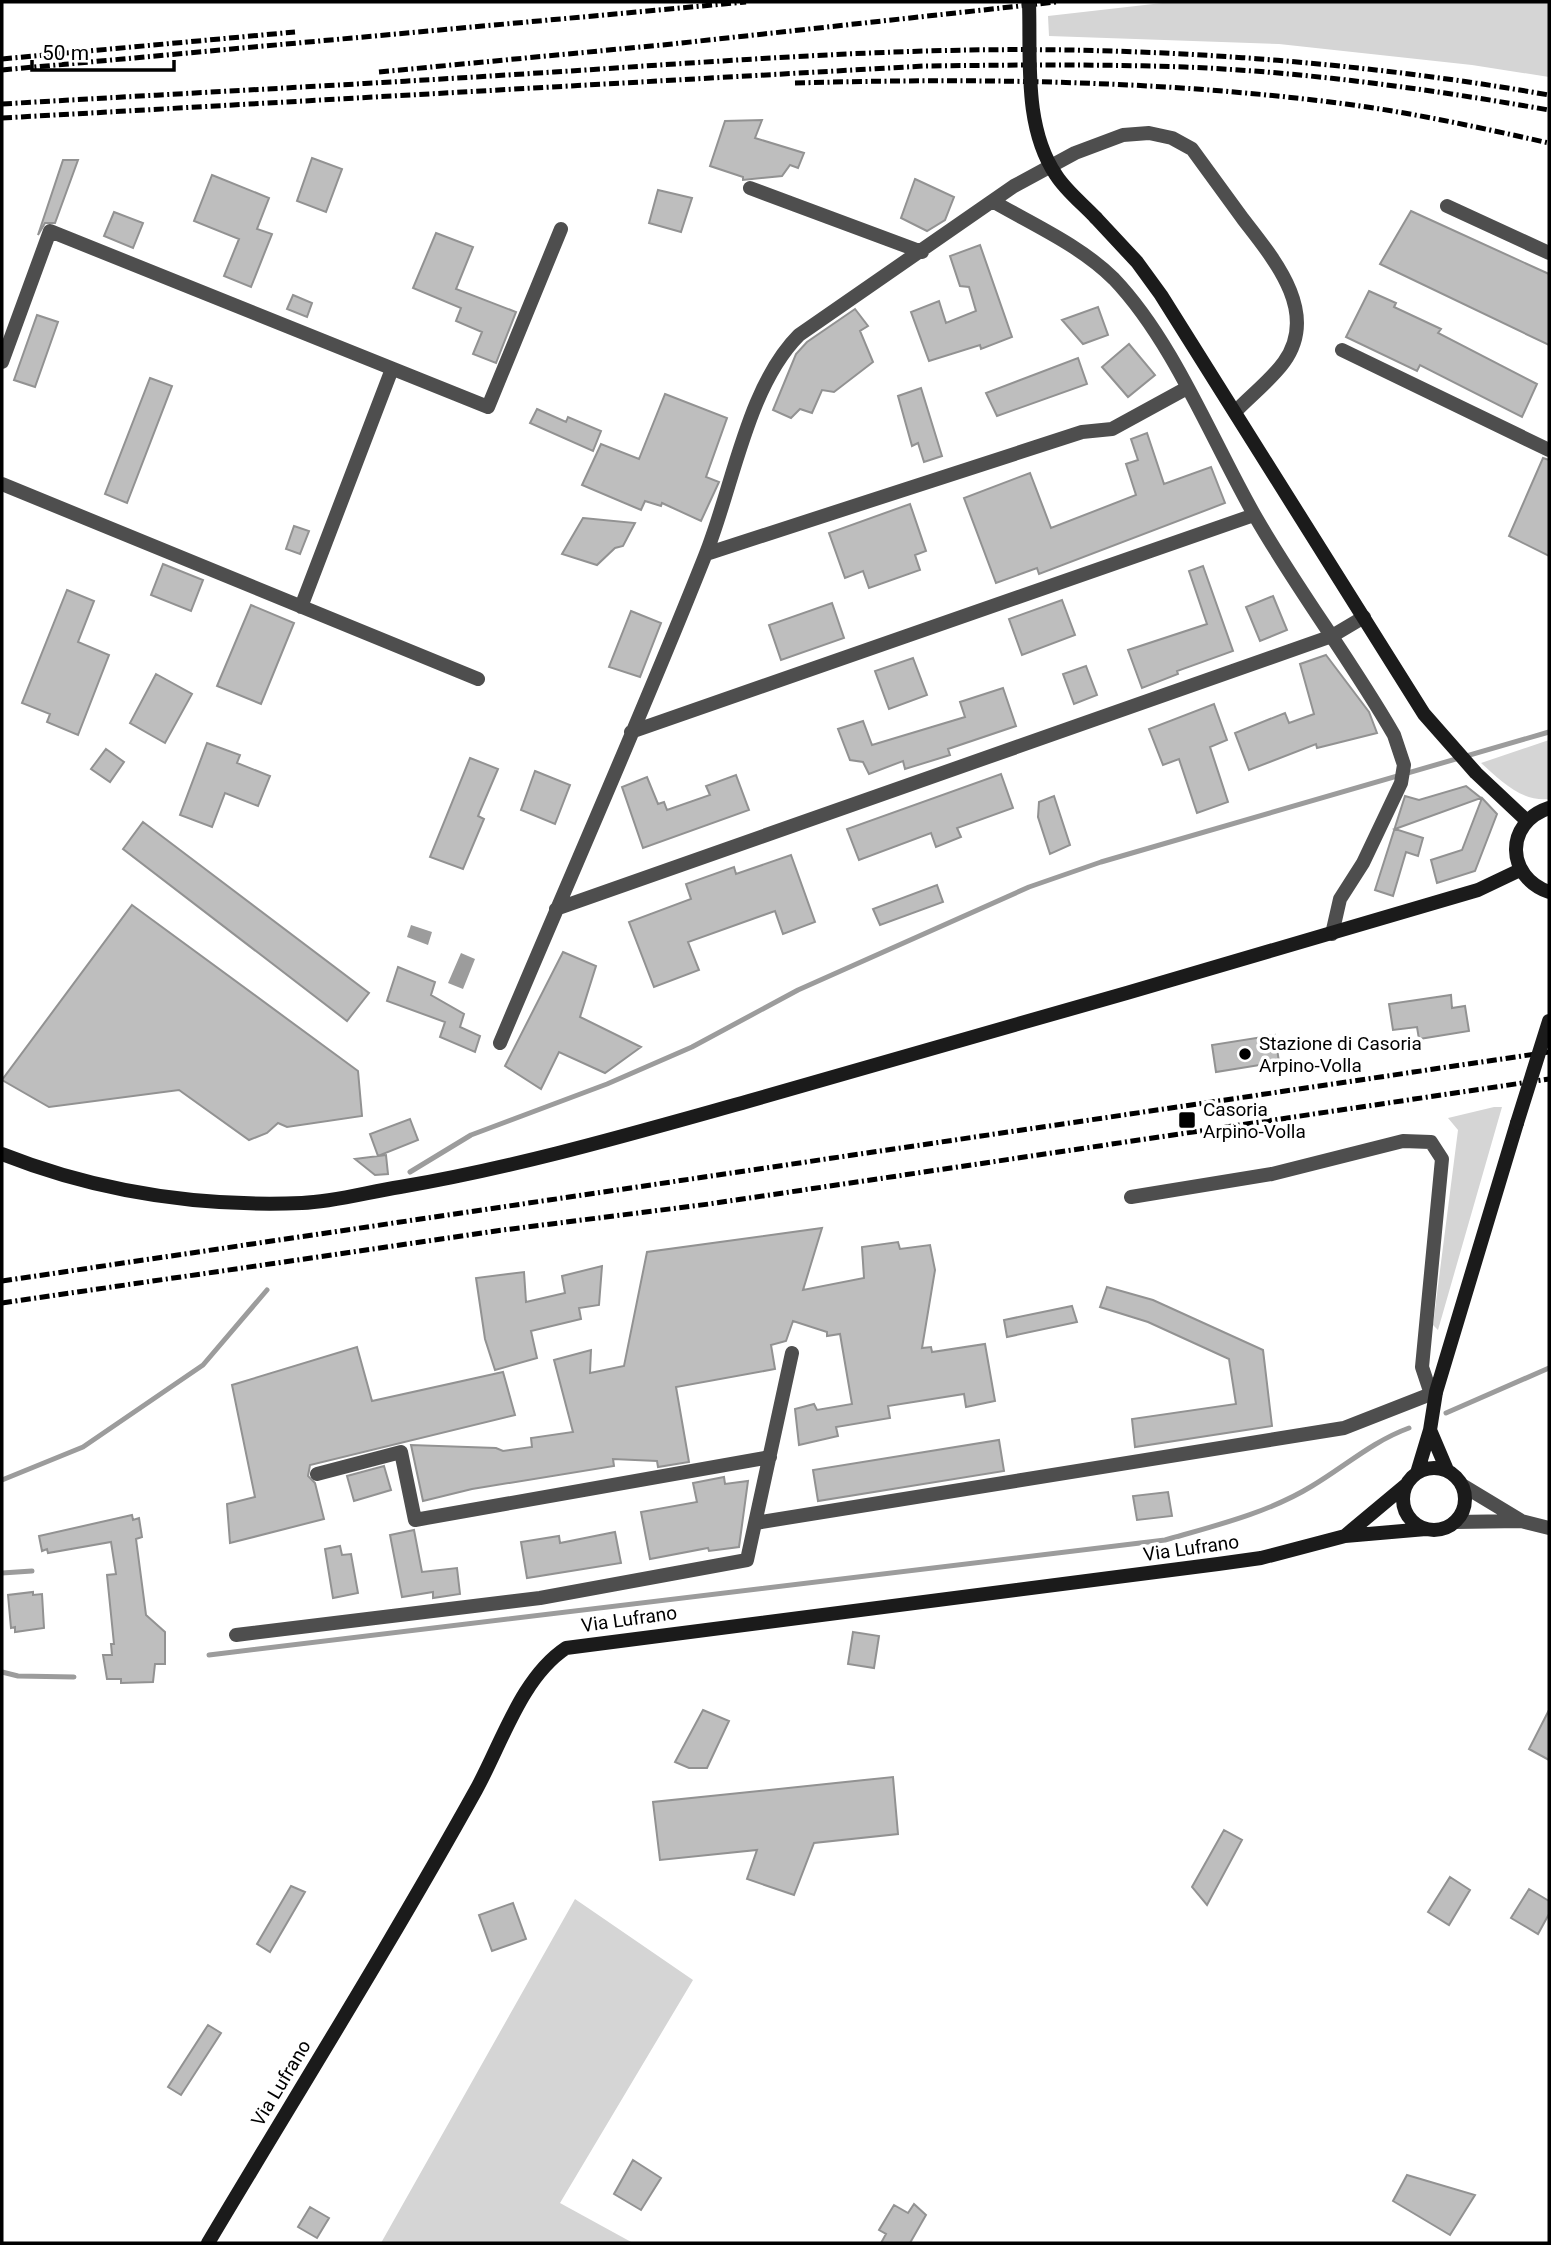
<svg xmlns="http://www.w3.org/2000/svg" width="1551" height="2245" font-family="Roboto,sans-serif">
  <rect width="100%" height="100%" fill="#fff"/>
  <path fill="#d5d5d5" d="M1171,2H1549V77L1472,65L1279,44L1049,36L1048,16Z
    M1549,740V799C1521,802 1500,780 1481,763Z
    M1494,1107H1502L1438,1330L1433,1325L1458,1130L1448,1118Z
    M575,1899L693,1980L560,2203L633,2243H381Z"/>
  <path fill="#9c9c9c" d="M411,925L432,932L428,945L407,937Z
    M461,953L475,959L463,989L448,983Z"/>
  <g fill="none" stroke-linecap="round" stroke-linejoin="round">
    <path stroke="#9c9c9c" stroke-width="5" d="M410,1172L471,1135L607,1084L692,1047L798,990L1029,887L1101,862L1549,732
      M1446,1413L1549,1368
      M2,1480L83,1447L203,1365L267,1290
      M2,1573L32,1571
      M209,1655L1165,1540C1214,1526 1268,1513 1312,1486C1344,1467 1373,1441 1409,1428
      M2,1672L18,1676L74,1677"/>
  </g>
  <path fill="#bebebe" stroke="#929292" stroke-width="2" d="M762,120L755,138L804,153L798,168L790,165L782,176L743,180V177L710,166L725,121Z
    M312,158L342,169L326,212L297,201Z
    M63,160H78L55,223H45L38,235Z
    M212,175L269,198L257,229L272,234L251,287L224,276L239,239L194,221Z
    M915,179L954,197L945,220L927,231L901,218Z
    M658,190L692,198L681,232L649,223Z
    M1411,211L1549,274V345L1380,264Z
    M114,212L143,223L133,248L104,236Z
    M436,233L473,247L456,289L516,312L496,363L473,354L482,332L456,321L461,308L413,288Z
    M980,245L1012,337L981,349L980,345L929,361L911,312L939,301L946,323L976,311L969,287L960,286L950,256Z
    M1369,291L1396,303L1394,307L1441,329L1438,333L1537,384L1522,417L1420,365L1417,371L1346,337Z
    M293,295L312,303L307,317L287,309Z
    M1098,307L1108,335L1083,344L1062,320Z
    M855,309L868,326L860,331L873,362L834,392L822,390L812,413L800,409L791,418L773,410L796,354L807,342Z
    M37,315L58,322L35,387L14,380Z
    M1129,344L1155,375L1128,397L1102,367Z
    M1078,358L1087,384L997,416L986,393Z
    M150,378L172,386L127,503L105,494Z
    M921,388L942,456L924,462L918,443L912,446L898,396Z
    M665,394L727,418L706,477L719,482L701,521L662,503L661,506L645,501L641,510L582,485L601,444L639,459Z
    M537,409L566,422L568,417L601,431L593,451L530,423Z
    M1147,433L1164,484L1211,467L1225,503L1039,574L1037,568L996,583L964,498L1030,473L1051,528L1136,495L1126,464L1138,460L1131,439Z
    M1543,458L1549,460V556L1509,536Z
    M910,504L926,551L915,555L920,570L869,588L863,571L845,578L829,533Z
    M583,518L635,523L623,546L615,548L597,565L562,554Z
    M294,526L309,531L300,554L286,549Z
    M163,564L203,580L191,611L151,595Z
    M1203,566L1233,651L1177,671L1178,674L1142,688L1128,650L1207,624L1189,571Z
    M67,590L94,601L78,642L109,655L78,735L47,722L50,714L22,703Z
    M1273,596L1287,630L1260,641L1246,607Z
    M1062,600L1075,635L1022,655L1009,619Z
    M832,603L844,638L781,660L769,625Z
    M251,605L294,623L261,704L217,686Z
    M631,611L661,623L640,677L609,667Z
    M1326,655L1369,712L1377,733L1317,748L1316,744L1249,770L1235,733L1285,713L1289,723L1314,714L1300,664Z
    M913,658L927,695L889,709L875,671Z
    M1086,666L1097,695L1074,704L1063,674Z
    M156,674L192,694L165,743L130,723Z
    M1003,688L1016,726L948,749L950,755L905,769L903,761L869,774L863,762L850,760L838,729L863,721L872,745L965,717L960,702Z
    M1214,704L1227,740L1210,747L1228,802L1197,813L1179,759L1163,765L1149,729Z
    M207,743L240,755L237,763L270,776L258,806L225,793L212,827L180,815Z
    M106,749L124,762L110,782L91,769Z
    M470,758L498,769L478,816L484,819L463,869L430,857Z
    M535,771L570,785L555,824L521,810Z
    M1001,774L1013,808L957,828L961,837L936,847L931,833L859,860L847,829Z
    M736,775L749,810L643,848L622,787L647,777L658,804L664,802L667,810L710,795L706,786Z
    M1466,786L1481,798L1395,829L1423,838L1418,856L1406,852L1393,896L1375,890L1405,796L1419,800Z
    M1054,796L1070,845L1050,854L1038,817L1039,802Z
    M1482,798L1497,814L1475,871L1437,883L1431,860L1462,850Z
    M143,822L369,993L347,1021L123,849Z
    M791,855L815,922L783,934L775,911L688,942L699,970L654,987L629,922L691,899L686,884L734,867L736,874Z
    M937,885L943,902L880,925L873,909Z
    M132,905L358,1071L362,1116L287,1127L278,1123L267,1133L249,1140L179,1090L49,1107L2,1080Z
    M563,952L596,966L580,1017L641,1047L605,1073L559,1052L541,1089L505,1066Z
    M398,967L435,982L431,995L464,1014L460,1027L480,1036L475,1052L440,1037L445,1022L387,1001Z
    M1451,995L1452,1008L1465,1006L1469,1031L1419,1039L1417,1027L1393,1030L1389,1004Z
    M1275,1035L1279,1062L1216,1072L1212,1045Z
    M410,1119L418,1140L378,1156L370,1134Z
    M386,1155L388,1174L375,1175L355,1159Z
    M822,1228L803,1290L864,1278L862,1247L898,1242L900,1249L930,1245L935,1270L922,1348L931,1347L932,1352L985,1344L995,1401L966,1407L964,1394L888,1406L890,1418L836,1427L838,1436L799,1445L795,1409L814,1404L817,1410L852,1404L840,1334L827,1336V1332L793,1321L786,1341L771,1345L775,1369L676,1387L689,1462L658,1467L657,1461L613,1459L614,1466L472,1489L423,1501L411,1445L496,1448L503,1451L532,1447L531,1438L573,1432L554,1360L591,1350L590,1373L624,1366L647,1252Z
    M602,1266L599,1305L579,1308L581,1319L531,1331L537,1358L495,1370L485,1339L476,1278L524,1272L526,1302L565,1293L562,1276Z
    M1107,1287L1153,1300L1263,1350L1272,1426L1135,1447L1132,1419L1236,1404L1229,1359L1148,1322L1100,1307Z
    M1072,1306L1077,1322L1007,1337L1004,1320Z
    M357,1347L372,1401L503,1372L515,1415L310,1465L308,1476L315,1483L324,1519L230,1543L227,1504L255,1497L232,1385Z
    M999,1440L1004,1471L818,1501L813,1470Z
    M384,1466L391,1490L354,1501L347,1476Z
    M724,1477L725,1484L748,1481L739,1547L709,1551L708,1548L650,1559L641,1512L697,1502L693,1483Z
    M1168,1492L1172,1516L1137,1520L1133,1496Z
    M132,1515L133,1520L139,1518L142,1537L136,1539L146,1615L165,1632V1664H155L153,1682L121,1683V1679H107L103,1655H112L111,1644H114L107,1575L116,1574L111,1542L48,1553L47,1549L42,1551L39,1536Z
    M414,1530L422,1572L457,1568L460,1594L433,1598V1592L402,1597L390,1535Z
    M615,1532L621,1563L527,1578L521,1542L559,1536L560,1543Z
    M340,1546L342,1555L351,1554L358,1593L333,1598L325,1549Z
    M33,1592V1595L42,1594L44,1628L15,1632V1627L11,1628L8,1595Z
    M853,1632L879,1636L874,1668L848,1664Z
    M703,1710L729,1721L707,1768H689L675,1762Z
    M1549,1710V1760L1529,1749Z
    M893,1777L898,1834L814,1843L794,1895L747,1879L757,1850L660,1860L653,1802Z
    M1224,1830L1242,1840L1207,1905L1192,1887Z
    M1450,1877L1470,1890L1449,1925L1428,1912Z
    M291,1886L305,1892L270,1952L257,1944Z
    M1529,1889L1549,1901V1914L1538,1934L1511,1918Z
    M513,1903L526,1939L492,1951L479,1915Z
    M208,2025L221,2033L181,2095L168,2087Z
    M633,2160L661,2178L641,2210L614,2194Z
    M1407,2175L1475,2195L1450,2235L1393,2201Z
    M914,2204L926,2215L910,2243H881L886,2234L879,2230L894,2205L908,2213Z
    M310,2207L329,2218L317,2238L298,2227Z"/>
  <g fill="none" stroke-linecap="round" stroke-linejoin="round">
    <path stroke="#4e4e4e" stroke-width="14" d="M750,188L922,252
      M994,202C1034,225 1081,246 1114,279C1174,342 1212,441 1255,516C1298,591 1351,660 1394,735L1404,765L1401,783L1363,863L1340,899L1332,934
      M1447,206L1549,253
      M1342,350L1549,450
      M2,362L50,231L488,407L561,229
      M2,484L478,679
      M706,554L1082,432L1112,429L1187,388
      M301,607L392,369
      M631,732L1254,515
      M556,909L1332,636L1364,617
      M500,1043C568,881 640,720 705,556C733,487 747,387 799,335L1014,186L1075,153L1123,135L1149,133L1172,138L1192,149C1209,172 1226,196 1243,219C1273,258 1320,312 1284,362C1271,380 1250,396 1235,412
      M317,1474L401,1452L415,1520L770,1457
      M1462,1485L1520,1520
      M1455,1522L1521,1521L1549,1528
      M755,1523L1344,1428L1436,1392L1429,1388L1422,1367L1442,1159L1431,1142L1403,1141L1272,1174L1131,1197
      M236,1635L540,1598L747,1560L792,1353"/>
    <path stroke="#1b1b1b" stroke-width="14" d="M1096,218L1137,262L1161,295L1424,714L1476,773L1527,821
      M1549,808C1504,823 1506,877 1549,892
      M2,1154C98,1192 199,1207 302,1203C334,1202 368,1192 400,1187C518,1167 634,1133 749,1101C993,1032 1235,962 1478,890L1520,870
      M1430,1430L1447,1470
      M1403 1499a31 31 0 1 1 62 0a31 31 0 1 1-62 0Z
      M1417,1473L1430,1430L1436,1392L1517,1123
      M1346,1535L1407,1484
      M208,2243C298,2092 391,1943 476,1790C502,1743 521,1678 566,1648L1218,1564L1261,1558L1345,1536L1426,1529"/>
    <path stroke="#000" stroke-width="5" stroke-dasharray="10 3.5 2 3.5" stroke-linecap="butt" d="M2,59L295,32
      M2,70L746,2
      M379,72L672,44L1056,2
      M795,83C979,78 1162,80 1346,104C1414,113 1482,128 1549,143
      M2,104C186,93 370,84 554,72C725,61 898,47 1069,50C1230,53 1390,67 1549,95
      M2,118L924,66C1011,65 1098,64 1185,67C1307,72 1429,89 1549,110
      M2,1281L1549,1052
      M2,1303L503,1230L709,1204L1549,1079"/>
    <path stroke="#1b1b1b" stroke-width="14" d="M1029,2C1031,58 1023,126 1056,175C1066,191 1083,204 1096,218
      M1517,1123L1549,1021"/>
  </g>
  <g fill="#000" stroke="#fff" stroke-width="2.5">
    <circle cx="1245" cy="1054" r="7"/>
    <rect x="1178" y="1111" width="18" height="18" rx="3.5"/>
  </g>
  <g text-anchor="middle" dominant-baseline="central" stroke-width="7" stroke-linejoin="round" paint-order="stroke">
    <g font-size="19" fill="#000" stroke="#fff" text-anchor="start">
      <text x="1259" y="1043">Stazione di Casoria<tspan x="1259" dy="22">Arpino-Volla</tspan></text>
      <text x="1203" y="1109">Casoria<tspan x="1203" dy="22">Arpino-Volla</tspan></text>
    </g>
    <g font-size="19" fill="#000" stroke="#fff">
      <text transform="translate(1191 1548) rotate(-8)">Via Lufrano</text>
      <text transform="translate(629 1619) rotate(-8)">Via Lufrano</text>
      <text transform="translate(281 2083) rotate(-59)">Via Lufrano</text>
    </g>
  </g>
  <rect width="1551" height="2245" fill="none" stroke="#000000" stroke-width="7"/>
  <path d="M32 60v10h142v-10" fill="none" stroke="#000000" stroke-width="3.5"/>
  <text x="42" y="60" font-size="21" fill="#000000" stroke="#ffffff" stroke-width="5" paint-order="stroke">50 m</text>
</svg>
